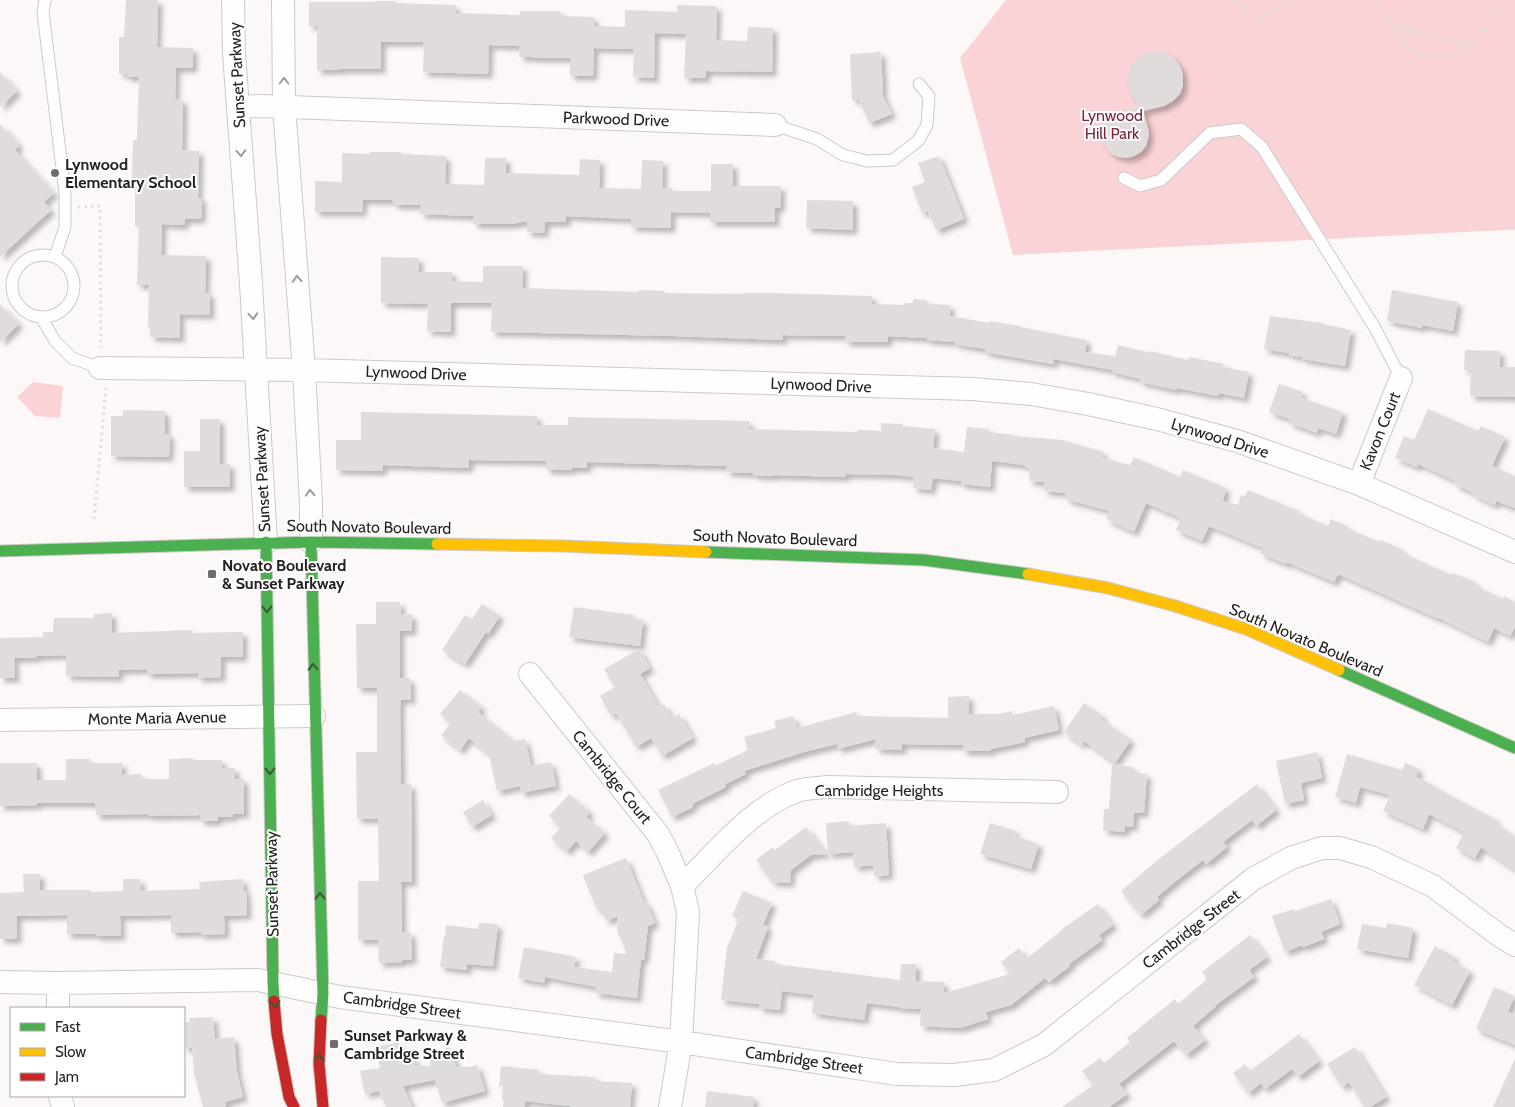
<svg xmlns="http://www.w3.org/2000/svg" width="1515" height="1107" font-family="Cabin,sans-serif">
  <defs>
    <filter id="shadow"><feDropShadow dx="4.5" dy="4.5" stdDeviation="2.5" flood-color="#0004"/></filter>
  </defs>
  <rect width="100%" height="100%" fill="#fdf8f8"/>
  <path fill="#fad3d6" d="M1006,0H1515V230H1503L1013,255L960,58Z
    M33,382L63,386L60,418L35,416L17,397Z"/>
  <path fill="#e0dcdc" filter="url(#shadow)" d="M126,0H158L157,47L193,48V68H176L175,99L183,100L182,150L199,151L198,198H202L201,219H185L184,225L162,224L161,255L206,256L205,293H210V315L180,314V338L150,337V327H148L149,285H137L139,226H135V181H132L133,140H137L139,77H127V74H119V37H124Z
    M375,1H395V3L456,5V13L520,15V11H560V16L594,17V26L625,27V10L677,12V5L717,6L716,40L747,41L748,27L773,28L772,72L706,71V78H684L686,34L655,33L654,78L633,77L634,49L594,48L593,76H570V58H532V57H519L520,46L489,45L488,74L423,72L424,42H381V69H339V70H317V26H309V2H375Z
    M1156,51L1166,53L1174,58L1180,66L1183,75V85L1180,94L1173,101L1164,106L1143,111L1149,132L1148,139L1146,146L1141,152L1134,156L1127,158L1119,157L1112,154L1107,148L1103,142L1102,134L1104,126L1108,120L1114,115L1138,105L1129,90L1127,81L1128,73L1131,65L1138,57L1146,53Z
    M881,52L883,96L892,114L869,123L859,100H852L850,54Z
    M0,72L17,91L0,107Z
    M0,124L19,145L15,150L54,193L44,202L51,210L0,257Z
    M370,152H401V154L446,156L445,184L484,185L485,158H506V173L579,175L580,159L600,160L599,188L641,189L642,160L663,161L662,188H672V191H711V164H733V186H781L780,208H775V222H710V213L671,212V228L631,227V219L566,216V222H545L544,233L527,232V221L511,224H473L474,216L420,214L421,205H395L392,200H363L362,212H315V181L342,182V153L370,154Z
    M939,156L964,219L936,230L928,211L922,213L912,187L925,182L918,163Z
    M807,200L853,201V230L806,228Z
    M381,257L419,258L418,272H452V281L483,282V266H523L522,288L639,292V290L664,291V293L742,294V293H769L872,296V304L905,305V303H913V299L927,300V304L950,305V316L989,323V321L1020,326V327L1087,340L1085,352L1115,356L1118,345L1150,353V351L1188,360L1189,357L1224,364L1223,367L1249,372L1244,398L1219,393L1218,396L1177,388L1176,390L1140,382L1141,379L1112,372V370L1054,359L1053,364L985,352V349L955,344L956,342L927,340V338L888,336V342H845L846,336L783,335V340L674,336L491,332L492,303H451V332L427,331L428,304L381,303Z
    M1392,290L1458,302L1453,331L1422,325V328L1387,321Z
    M0,304L19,324L0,342Z
    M1270,316L1323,323V324L1351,330L1345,366L1302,359V357L1289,355V353L1264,349Z
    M1465,350L1500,351V367H1515V397L1470,396L1471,371L1464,370Z
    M1279,384L1303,392L1301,398L1343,412L1336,434L1318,428L1317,433L1289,423L1290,419L1269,412Z
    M1428,409L1478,431L1481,426L1505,437L1492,466L1515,476V508L1496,501L1495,505L1473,495L1474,493L1454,484L1456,481L1418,464L1417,467L1395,458L1404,436L1414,440Z
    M123,410L165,411V434H170L169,457L111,456V416H123Z
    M361,412L537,416V425H568V417L749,421V429L857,432V430L881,431V423L902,424V426L935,429L933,448L964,452L967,427L989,429V432L1014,435V436L1062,440L1104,452L1102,458L1130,465L1134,457L1180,477L1183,470L1226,488L1223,501L1238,505L1241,495L1245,496L1248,490L1299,511L1298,513L1328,526L1331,519L1349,527L1348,529L1380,542L1381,540L1403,550L1401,552L1420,561L1452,575L1453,573L1475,582L1474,585L1503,599L1504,596L1515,602V627L1510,636L1494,628L1488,642L1439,618V619L1338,574L1334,582L1287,562L1286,564L1260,553L1263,548L1209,526L1202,541L1176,530L1181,518L1146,503L1134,532L1106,519L1110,511L1065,499L1066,493L1044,491V482L1029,481L1030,468L1025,467V465L992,461L990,487L961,484V481L933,478L931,490L913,488L914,477L897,475L846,474L845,477L775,475V476L753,475V473L726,472L727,466L587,462V468H572V470H546V461L469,460V468L383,465L382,471L336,470V440H361Z
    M200,419H220V464H230V487H184V451H200Z
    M376,602H400L401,615L412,614V631H400V678H410L411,700L401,699L400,710L401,785L411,784L412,832V882H401L402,933L411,932L412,960H402V962L379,963L378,940H358V881H379L378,819H357L356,752H377V688H357L356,624H376Z
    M482,604L500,616L488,634L486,632L465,664L442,650L465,615L472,619Z
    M574,607L634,615L633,618L643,620L640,646L569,637Z
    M112,613V633L192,630V633L243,632V657H221V677L198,678V673L147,674V669L118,670L119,677L66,676V655L36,656L37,658H14L15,678H0V638L43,637V632H53L54,618H94V614Z
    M639,649L650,668L640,674L659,707L664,704L672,718L679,714L693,738L662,756L651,738L636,747L616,713L611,716L600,696L615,687L604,669Z
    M460,690L482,707L478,712L514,741L525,739L531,766L551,762L556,786L521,793L520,786L497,791L489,754L469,738L460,750L441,735L451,723L440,714Z
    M969,696V714H999L1012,711L1013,715L1054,706L1059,730L1024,738L1025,742L991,749V751H963V745L902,744V750L875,749L876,739L838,749L837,744L804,752L744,771L746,774L725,784L726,787L692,804L693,807L672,817L658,790L714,763L715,766L748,750L744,737L776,728L774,721L793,716L797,728L856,712L858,716L948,718V697Z
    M1084,703L1103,716L1101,719L1131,740L1115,763L1084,741L1082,745L1064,732Z
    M1317,752L1322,778L1301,783L1304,800L1285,804L1276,761Z
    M1347,754L1402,770L1405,763L1419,769L1416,777L1439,788L1438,789L1495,819L1494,822L1515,837V870L1481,847L1475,858L1456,848L1464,832L1429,814L1423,829L1383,811L1390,795L1360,787L1356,803L1335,797Z
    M193,758V760H222V768H235V779H244V814H233V817H218V821H200V815L148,816V814L96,815L95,803H37V805L0,806V763H37V780H66V759H90V763H122V775L141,774V779H169V759Z
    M1112,765L1133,767V772L1147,774L1144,813H1134L1133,827L1125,826V832L1103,830L1104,809H1109Z
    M1257,784L1276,810L1256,826L1252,820L1223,842L1227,847L1206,864L1203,860L1177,880L1157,897L1159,900L1141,915L1121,891L1160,858Z
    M569,794L590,812L586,817L605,833L588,852L576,841L567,851L551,838L561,827L549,816Z
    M483,800L492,815L472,827L463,812Z
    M849,821V826L886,823L889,875L874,876L873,865L854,867L853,852L828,854L826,823Z
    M990,823L1016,831L1015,836L1039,844L1031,869L980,854Z
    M806,827L826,854L811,855L791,870L790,883L772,882L756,860L773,847L775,850Z
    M626,858L644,903L646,902L655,923L648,926L644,960L641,959L637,998L595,993L596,987L545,977L544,983L518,978L524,947L576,957L574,967L612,972L614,953L627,954L617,930L618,916L606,921L601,908L597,910L583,875Z
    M23,874H40V890H90V892L123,891V879H140L141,891L200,889L199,882L243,879L244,891H246L247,915L224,916L225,934L201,935V932L171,933V915L120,916L121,936H96V934H67V915L17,916V939H0V893L24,892Z
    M743,891L772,903L763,925L768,927L756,959L775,961V964L900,980L901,964H916V981L944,982V993L1010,974L1001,962L1019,948L1026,959L1062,930V929L1098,904L1113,925L1099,935L1102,940L1069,964L1070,966L1049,982L1045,978L1011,1005L986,1012L988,1019L960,1028L920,1026L921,1009L899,1008V1007L867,1003L864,1020L812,1013L814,995L782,991L780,1010L759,1008V1004L721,1000L727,947L739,919L732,916Z
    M1331,899L1340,924L1321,932L1324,939L1303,947L1302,945L1285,952L1272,916L1294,909L1295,911Z
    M479,923L498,924L493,966L467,964V970L440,967L444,936H445L446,925L478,929Z
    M1387,923L1413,928L1408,958L1357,949L1362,924L1386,928Z
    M1250,935L1267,957L1249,970L1254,977L1216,1005V1006L1193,1026L1205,1040L1186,1055L1174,1041L1119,1084L1127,1094L1109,1107H1062L1093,1085L1082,1071L1100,1058L1104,1063L1130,1042L1127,1038L1175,999L1178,1004L1207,979L1202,972Z
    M1435,946L1455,957L1453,961L1470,971L1452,1005L1414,985Z
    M1494,987L1514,996L1508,1012L1515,1015V1045L1476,1029Z
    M213,1017L215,1039L234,1037L237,1072L243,1097L225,1102L226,1107H203L194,1073L192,1048H184V1022H190L189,1018Z
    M1299,1034L1319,1061L1298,1077L1292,1069L1265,1089L1261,1083L1248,1093L1233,1073L1245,1064L1250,1071Z
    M399,1042L402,1059L414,1057L415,1065L430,1066L431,1053L450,1047L456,1067H469L477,1065L485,1091L442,1103L435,1080L403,1086L412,1107H386L379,1091L365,1094L360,1071L380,1068L376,1047Z
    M1355,1047L1386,1097L1370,1107H1364L1349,1082L1342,1087L1327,1064Z
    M1515,1058V1107H1493Z
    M501,1066L539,1070L538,1074L595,1077V1081L632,1083L630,1107H570V1106L525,1101V1107H503L504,1100H502L503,1085L499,1087Z
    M707,1091L754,1097L753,1107H705Z"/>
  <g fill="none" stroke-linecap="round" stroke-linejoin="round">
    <defs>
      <path id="lane" d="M45,0L43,12L65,193V227L55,257
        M775,125L817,139L843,155L867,161L893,160L918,141L927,125L929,96L919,84
        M1124,178L1140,186L1161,180L1210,133L1241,129L1262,147L1375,328L1401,378
        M12 286a31 31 0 1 1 62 0a31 31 0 1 1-62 0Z
        M41,317L55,341L72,358L100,368"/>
      <path id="street" d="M233,0L234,53L251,284L266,542
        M283,0L284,107L304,370L311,503V542
        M238,107L262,106L775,125
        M100,368L304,370L972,389L1031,394L1088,404L1157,419L1237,441L1359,484L1515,552
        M1359,484L1401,378
        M530,674L658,834L667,851L682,886L688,912L681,1042L670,1107
        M0,720L314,716
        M682,886C715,854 753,806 797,791C807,788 818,788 828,787L1057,792
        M0,982L58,983L258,980L340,997L681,1042L897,1074L954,1075L994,1070L1044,1045L1253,879L1291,858L1322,848H1340L1371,857L1433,886L1500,936L1515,945
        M58,1008V983
        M60,1096L63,1107"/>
      <path id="fast" d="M266,542L273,983L274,1001
        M311,542L323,994L321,1020
        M0,551L311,542L437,544
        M706,552L924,560L1028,574
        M1339,670L1515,748"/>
      <path id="slow" d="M437,544L563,546L706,552
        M1028,574L1108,588L1175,606L1246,629L1339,670"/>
      <path id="jam" d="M274,1001L277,1034L289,1097L294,1107
        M321,1020L319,1064L323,1107"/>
    </defs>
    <use href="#lane" stroke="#cec9c9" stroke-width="13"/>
    <use href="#street" stroke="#cec9c9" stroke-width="24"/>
    <use href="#fast" stroke="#cec9c9" stroke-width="13"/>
    <use href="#slow" stroke="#cec9c9" stroke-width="13"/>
    <use href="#jam" stroke="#cec9c9" stroke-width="13"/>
    <path stroke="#dfdede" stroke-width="3" stroke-dasharray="2.5 4" stroke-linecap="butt" d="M1236,0L1256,20L1290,0
      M1377,0C1387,16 1397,38 1413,50C1417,53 1423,54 1428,55C1434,57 1444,58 1450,56C1471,51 1498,20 1506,0
      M1394,26L1468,46
      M78,207L100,206L101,348
      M94,519L106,388"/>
    <use href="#lane" stroke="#fffefe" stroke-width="11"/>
    <use href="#street" stroke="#fffefe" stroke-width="22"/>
    <use href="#fast" stroke="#4caf50" stroke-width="11"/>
    <use href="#slow" stroke="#ffc107" stroke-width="11"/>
    <use href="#jam" stroke="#c62828" stroke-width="11"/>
  </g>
  <defs><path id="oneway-chevron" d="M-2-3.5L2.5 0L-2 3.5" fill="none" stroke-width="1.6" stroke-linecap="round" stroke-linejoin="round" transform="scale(1.25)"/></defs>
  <g stroke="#9e9b9b">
    <use href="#oneway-chevron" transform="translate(284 81) rotate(-90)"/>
    <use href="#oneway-chevron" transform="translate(241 153) rotate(86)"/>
    <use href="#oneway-chevron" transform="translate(297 279) rotate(-94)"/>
    <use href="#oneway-chevron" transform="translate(253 316) rotate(86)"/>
    <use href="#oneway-chevron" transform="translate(310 493) rotate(-93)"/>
  </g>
  <g stroke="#365a34">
    <use href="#oneway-chevron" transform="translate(267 609) rotate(89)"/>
    <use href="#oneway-chevron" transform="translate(313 667) rotate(-92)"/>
    <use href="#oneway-chevron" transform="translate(270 771) rotate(89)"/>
    <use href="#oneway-chevron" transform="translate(320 896) rotate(-92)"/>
    <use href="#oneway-chevron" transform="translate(275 1004) rotate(86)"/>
    <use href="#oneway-chevron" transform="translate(319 1058) rotate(-88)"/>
  </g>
  <g fill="#726d6d" stroke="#fff" stroke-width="2">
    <circle cx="55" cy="173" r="5"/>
    <rect x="207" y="569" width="10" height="10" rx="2.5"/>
    <rect x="329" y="1039" width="10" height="10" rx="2.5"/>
  </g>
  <g text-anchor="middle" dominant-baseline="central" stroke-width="4" stroke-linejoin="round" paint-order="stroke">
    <g font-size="16" fill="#272222" stroke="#fff">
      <text transform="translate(237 75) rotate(-93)">Sunset Parkway</text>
      <text transform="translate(616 119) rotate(2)">Parkwood Drive</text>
      <text transform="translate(416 373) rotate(2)">Lynwood Drive</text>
      <text transform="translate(821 385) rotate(2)">Lynwood Drive</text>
      <text transform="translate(1380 431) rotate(-68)">Kavon Court</text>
      <text transform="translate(1220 438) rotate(17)">Lynwood Drive</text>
      <text transform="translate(262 479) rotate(-93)">Sunset Parkway</text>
      <text transform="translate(369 527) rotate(1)">South Novato Boulevard</text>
      <text transform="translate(775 538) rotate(2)">South Novato Boulevard</text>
      <text transform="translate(1306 640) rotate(23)">South Novato Boulevard</text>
      <text transform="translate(157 718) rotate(-1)">Monte Maria Avenue</text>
      <text transform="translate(612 777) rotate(51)">Cambridge Court</text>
      <text x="879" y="790">Cambridge Heights</text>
      <text transform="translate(272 884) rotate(-91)">Sunset Parkway</text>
      <text transform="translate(1191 929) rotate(-38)">Cambridge Street</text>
      <text transform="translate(402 1005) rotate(8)">Cambridge Street</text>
      <text transform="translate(804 1060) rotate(8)">Cambridge Street</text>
    </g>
    <g font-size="16" fill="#7d2336" stroke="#fff">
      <text x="1112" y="115">Lynwood<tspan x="1112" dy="18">Hill Park</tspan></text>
    </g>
    <g font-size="16" font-weight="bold" fill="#272222" stroke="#fff" text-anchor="start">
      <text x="65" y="164">Lynwood<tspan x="65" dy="18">Elementary School</tspan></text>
      <text x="222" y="565">Novato Boulevard<tspan x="222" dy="18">&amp; Sunset Parkway</tspan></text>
      <text x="344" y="1035">Sunset Parkway &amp;<tspan x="344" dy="18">Cambridge Street</tspan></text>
    </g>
  </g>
  <rect x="10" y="1007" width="175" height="90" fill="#ffffff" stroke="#a9a7a7"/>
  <rect x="20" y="1023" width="25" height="8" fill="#4caf50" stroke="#a9a7a7"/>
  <text x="55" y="1032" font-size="15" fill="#272222">Fast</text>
  <rect x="20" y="1048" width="25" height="8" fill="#ffc107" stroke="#a9a7a7"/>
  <text x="55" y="1057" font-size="15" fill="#272222">Slow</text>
  <rect x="20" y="1073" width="25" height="8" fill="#c62828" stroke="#a9a7a7"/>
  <text x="55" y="1082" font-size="15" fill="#272222">Jam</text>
</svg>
